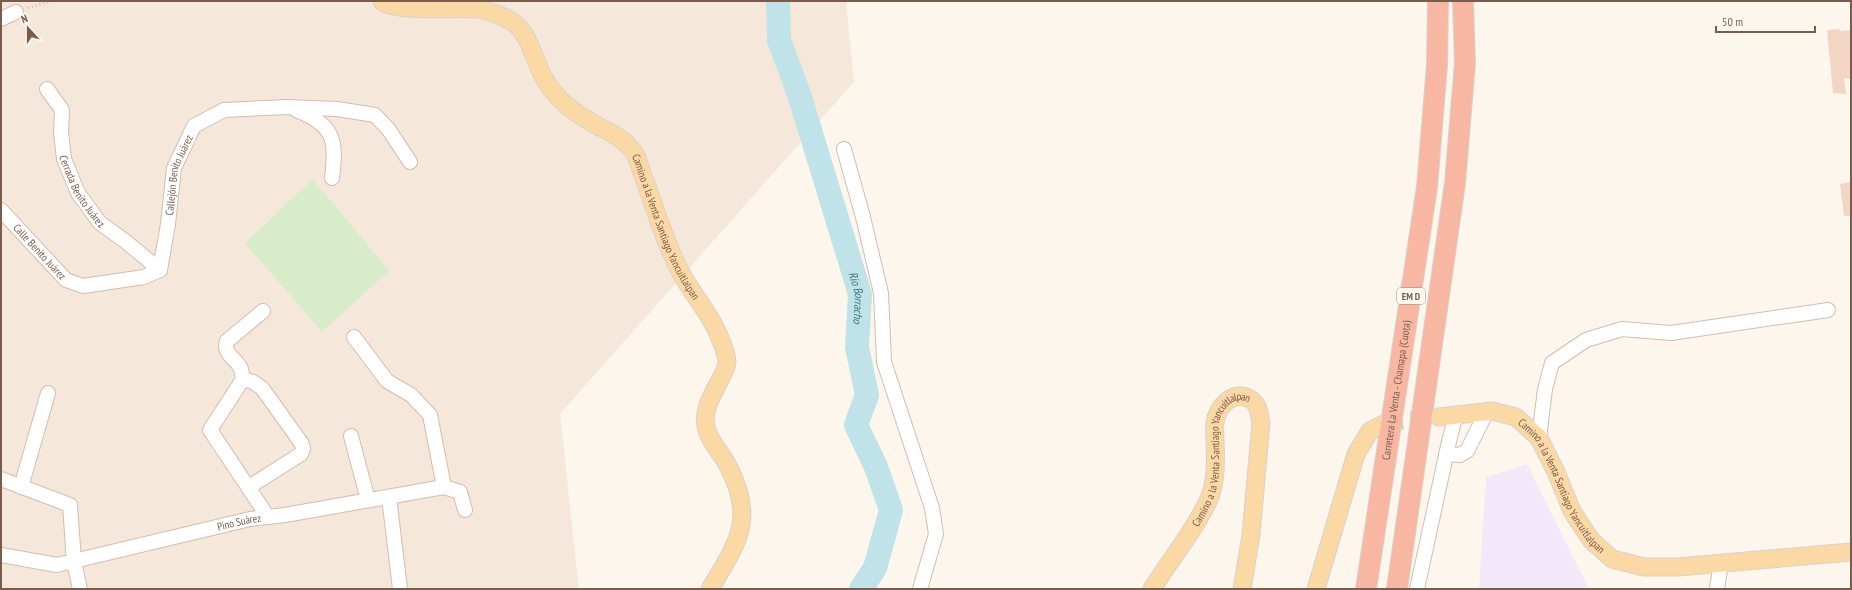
<svg xmlns="http://www.w3.org/2000/svg" width="1852" height="590" font-family="'PT Sans Narrow',sans-serif">
  <rect width="100%" height="100%" fill="#fdf6ec"/>
  <path fill="#f5e8da" d="M1,1H846L854,82L560,414L579,589H1Z"/>
  <path fill="#f3e8fa" d="M1527,464L1589,589H1479L1486,477Z"/>
  <path fill="#d8ecc9" d="M313,179L389,271L322,332L245,243Z"/>
  <g fill="none" stroke-linecap="round" stroke-linejoin="round">
    <path stroke="#bfe3e8" stroke-width="24" id="s1" d="M778,1L779,40L799,94L860,294L857,347L867,395L856,425L876,467L891,510L875,568L861,589"/>
  </g>
  <path fill="#f3d5c3" d="M1840,29V31L1851,30V79L1844,78L1846,94L1833,93L1827,30Z
    M1851,182V216H1844L1840,184Z"/>
  <g fill="none" stroke-linecap="round" stroke-linejoin="round">
    <path stroke="#dcd0c4" stroke-width="17" stroke-dasharray="17 8" stroke-linecap="butt" d="M1386,423L1433,417"/>
    <defs>
      <g id="minor">
        <path d="M1,19L16,12"/>
        <path id="s2" d="M47,89L62,110L61,132L64,159L78,193L100,223L125,241L160,270"/>
        <path d="M296,110C334,125 337,139 332,178"/>
        <path d="M844,149L863,217L881,293L884,362L932,508L936,534L920,589"/>
        <path id="s3" d="M1,210L66,280L83,286L144,277L160,270L168,224L174,168L194,126L224,110L286,107L337,109L375,115L389,130L410,162"/>
        <path d="M263,311L227,341C222,354 237,359 241,369C242,372 242,376 243,379L210,430L268,517"/>
        <path d="M354,337L387,381L411,395L430,415L444,487"/>
        <path d="M243,379L253,382L262,388L302,444L303,449L301,454L249,487"/>
        <path d="M351,436L368,500"/>
        <path d="M1539,438L1545,389L1552,363L1586,340L1622,329L1671,333L1828,310"/>
        <path d="M1446,454L1460,455L1467,451L1487,411"/>
        <path d="M1,479L70,505L74,562L80,589"/>
        <path d="M21,487L48,393"/>
        <path d="M389,497L400,589"/>
        <path id="s4" d="M1,555L57,565L250,519L285,515L444,487L460,492L465,510"/>
        <path d="M1417,589L1450,437L1456,415"/>
        <path d="M1717,589L1721,562"/>
      </g>
      <g id="major">
        <path id="s5" d="M382,1C394,13 457,7 477,9C489,11 501,15 511,21C534,36 534,69 551,89C562,103 576,114 591,122C607,132 621,135 633,151C639,159 641,172 645,181C656,211 665,243 680,271C693,296 712,315 722,343C724,349 727,356 727,362C727,366 725,370 723,374C716,390 702,407 706,426C708,440 720,451 727,464C756,518 739,541 710,589"/>
        <path id="s6" d="M1439,417L1492,411L1516,417L1539,438L1556,472L1572,511L1591,540L1612,559L1644,567H1678L1851,552"/>
        <path id="s7" d="M1152,589C1170,560 1195,530 1209,499C1216,483 1216,459 1215,442C1215,436 1214,429 1215,423C1217,407 1233,389 1250,399C1259,404 1259,414 1261,423L1251,535L1242,589"/>
        <path d="M1316,589L1356,454L1370,431L1386,423"/>
      </g>
      <g id="highway">
        <path id="s8" d="M1366,589L1427,187L1437,65L1438,1"/>
        <path d="M1397,589L1455,183L1465,63L1463,1"/>
      </g>
    </defs>
    <use href="#minor" stroke="#d1beb0" stroke-width="16"/>
    <use href="#major" stroke="#dad1cd" stroke-width="19"/>
    <use href="#highway" stroke="#dad1cd" stroke-width="22"/>
    <path stroke="#d9b8a5" stroke-width="2.5" stroke-dasharray="1 3" stroke-linecap="butt" d="M28,8L50,1"/>
    <use href="#minor" stroke="#fff" stroke-width="14"/>
    <use href="#major" stroke="#fbd9a5" stroke-width="17"/>
    <use href="#highway" stroke="#f7b7a3" stroke-width="20"/>
  </g>
  <g text-anchor="middle" dominant-baseline="central" stroke-width="3" stroke-linejoin="round" paint-order="stroke">
    <rect fill="#fffaf3" stroke="#a28b7f" stroke-width="1" x="1397" y="288" width="28" height="16" rx="3"/>
    <g font-size="10" font-weight="bold" fill="#7a5c4d">
      <text x="1411" y="296">EM D</text>
    </g>
    <g font-size="11" fill="#7a5c4d" stroke="#fffaf3">
      <text stroke="none"><textPath href="#s3" startOffset="290">Callejón Benito Juárez</textPath></text>
      <text stroke="none"><textPath href="#s2" startOffset="112">Cerrada Benito Juárez</textPath></text>
      <text stroke="none"><textPath href="#s5" startOffset="399">Camino a la Venta Santiago Yancuitlalpan</textPath></text>
      <text stroke="none"><textPath href="#s3" startOffset="57">Calle Benito Juárez</textPath></text>
      <text stroke="none"><textPath href="#s8" startOffset="201">Carretera La Venta - Chamapa (Cuota)</textPath></text>
      <text stroke="none"><textPath href="#s7" startOffset="155">Camino a la Venta Santiago Yancuitlalpan</textPath></text>
      <text stroke="none"><textPath href="#s6" startOffset="162">Camino a la Venta Santiago Yancuitlalpan</textPath></text>
      <text stroke="none"><textPath href="#s4" startOffset="244">Pino Suárez</textPath></text>
    </g>
    <g font-size="12" font-style="italic" fill="#437c86" stroke="#fffaf3">
      <text stroke="none"><textPath href="#s1" startOffset="309">Río Borracho</textPath></text>
    </g>
  </g>
  <rect width="1852" height="590" fill="none" stroke="#7a5c4d" stroke-width="4"/>
  <g transform="translate(28 28) rotate(339)" stroke="#fffaf3" stroke-width="3" paint-order="stroke">
  <path d="M0-3L7 15L0 10L-7 15Z" fill="#7a5c4d"/>
  <text y="-6" font-size="11" font-weight="bold" text-anchor="middle" fill="#7a5c4d">N</text>
  </g>
  <path d="M1716 26v6h99v-6" fill="none" stroke="#7a5c4d" stroke-width="2"/>
  <text x="1722" y="26" font-size="12" fill="#7a5c4d" stroke="#fffaf3" stroke-width="3" paint-order="stroke">50 m</text>
</svg>
